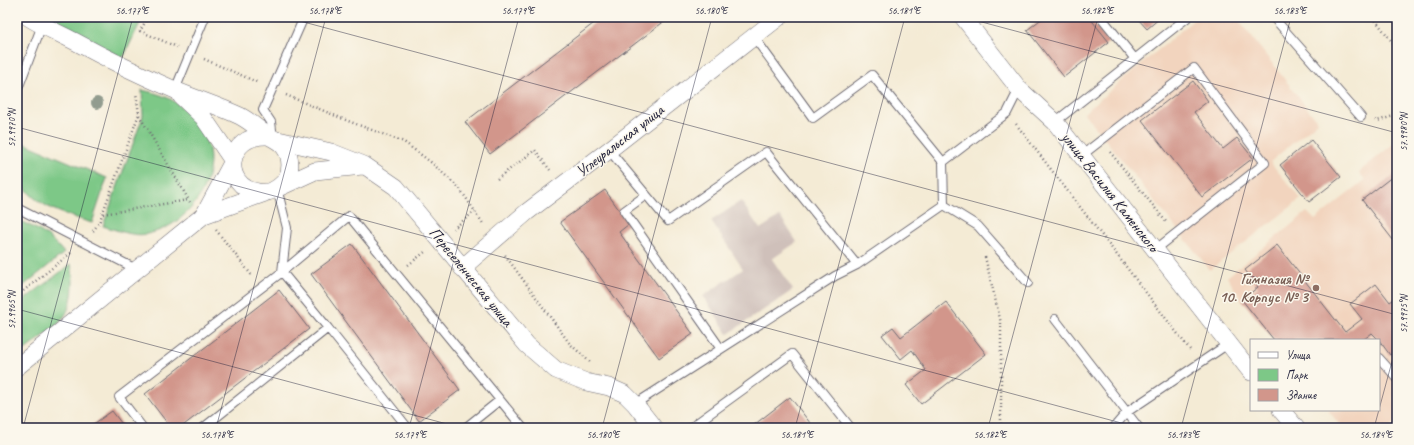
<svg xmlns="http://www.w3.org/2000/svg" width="1414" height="445" font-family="Caveat,sans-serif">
  <rect width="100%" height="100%" fill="#fbf7ec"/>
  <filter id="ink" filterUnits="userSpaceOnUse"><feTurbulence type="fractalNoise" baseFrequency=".025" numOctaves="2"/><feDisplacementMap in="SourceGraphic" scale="8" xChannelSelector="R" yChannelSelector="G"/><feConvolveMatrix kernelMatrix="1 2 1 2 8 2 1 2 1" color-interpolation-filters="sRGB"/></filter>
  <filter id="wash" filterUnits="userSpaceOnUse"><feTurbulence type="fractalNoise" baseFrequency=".012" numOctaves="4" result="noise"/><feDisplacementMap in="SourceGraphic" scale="16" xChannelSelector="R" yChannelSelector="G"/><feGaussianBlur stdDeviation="0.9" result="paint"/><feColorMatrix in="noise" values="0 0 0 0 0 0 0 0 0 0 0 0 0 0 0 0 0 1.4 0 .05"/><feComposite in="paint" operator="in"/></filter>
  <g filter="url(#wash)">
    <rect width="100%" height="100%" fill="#f4ebd5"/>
    <path fill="#f2d4be" d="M1197,17H1236L1318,122L1270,162L1301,199L1210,270L1084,113Z
      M1397,141V421L1389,428H1342L1328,410H1379V340H1274L1242,300L1227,277L1307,212L1315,220L1365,180L1359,172Z"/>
    <path fill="#cfc0ba" d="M741,201L760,229L780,216L797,242L772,259L793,290L728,334L703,296L743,269L711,221Z"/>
    <path fill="#7dc887" stroke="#507561" d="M43,17H143L123,58Z
      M142,90C151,92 160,94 168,98C175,101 188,111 192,117C197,122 200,129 203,135C205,139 208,144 209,149C216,187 185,227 147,234C133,237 117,230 103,226L143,116Z
      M19,141L107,178L92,223C64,214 23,204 17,169C16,161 17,152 17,144Z
      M17,220C37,228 51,236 64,253L17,291Z
      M71,264C75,283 74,308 59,323C47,335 30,345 17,356V305Z"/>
    <g id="blocks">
      <path fill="#d2968b" d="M602,17H670L490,154L465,122Z
        M1044,17H1089L1109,42L1064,77L1027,30Z
        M1139,17H1161L1147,29L1137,18Z
        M1193,81L1208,101L1194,112L1223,149L1237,138L1253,158L1202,197L1142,120Z
        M1311,140L1341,177L1309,202L1280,165Z
        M1397,173V245L1362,200Z
        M605,190L629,224L619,232L693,334L659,358L560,222Z
        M352,244L460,390L419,421L311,274Z
        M1277,245L1345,332L1362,319L1350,304L1376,284L1390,302L1397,297V349L1390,355L1379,340L1372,333L1363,340H1274L1242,300L1258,287L1245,270Z
        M279,290L309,329L180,428H171L145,394Z
        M946,302L986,354L921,404L906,385L926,370L912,350L901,359L882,335L893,327L901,337Z
        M790,397L814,428H750Z
        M112,411L125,428H88Z"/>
    </g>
  </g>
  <g filter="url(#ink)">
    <use href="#blocks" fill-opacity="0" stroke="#6c6871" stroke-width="1"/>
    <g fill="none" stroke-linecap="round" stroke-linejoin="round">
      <defs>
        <path id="lane" d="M1101,17L1135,59
          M1273,17L1361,117
          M754,37L813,118L872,75L943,162
          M19,86L42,25
          M175,90L205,17
          M1055,122L1188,17
          M273,138L271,122L263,110L304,17
          M609,150L668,221L766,152L857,265
          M1081,156L1194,68L1265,163L1155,250
          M277,188L287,228L282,272L328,328
          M646,195L624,211L721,349
          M944,205L978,226L1028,283
          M17,208L136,269
          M1055,319L1139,428
          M1379,358L1397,378
          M635,404L835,276L857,265L944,205L943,162L1007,113L1019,89
          M1115,426L1127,412L1228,344
          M143,428L119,397L282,272L349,216L523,428
          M203,428L328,328L408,428
          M465,428L500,400
          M690,428L792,354L851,428"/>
        <path id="street" d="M28,17C42,26 59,33 74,41C107,59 140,75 175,90C196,99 219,106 240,116C250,121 258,129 267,135C273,139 280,141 284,147C292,157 292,174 283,183C276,190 267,194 258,192C221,187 225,133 269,136
          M963,17L1019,89L1055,122L1251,372
          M181,96L203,117L233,161L204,215
          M278,140L331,152L364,165L396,187L527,345L556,370L586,382L609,387L625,394L635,404L654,428
          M278,188L315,171L362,166
          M462,268L527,212L609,150L779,17
          M17,367L204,215L265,193
          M1281,410L1296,428"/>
      </defs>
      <use href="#lane" stroke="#6c6871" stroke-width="10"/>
      <use href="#street" stroke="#6c6871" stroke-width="18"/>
      <path stroke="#6c6871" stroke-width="2.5" stroke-dasharray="1 3" stroke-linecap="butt" d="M148,17L140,31L177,47
        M1373,17L1397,48
        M204,59L259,83
        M286,95L348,121L404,142L432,163L460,189L484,225
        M139,115L190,202
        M1375,120L1377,121L1397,115
        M1016,124L1191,351
        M1110,152L1167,223
        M497,179L535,150L550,170
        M103,214L188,200
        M453,229L475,211
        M216,230L253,277
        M93,231L99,223L139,114L136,93
        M505,255L570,344L590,362
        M985,257L1001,323V428
        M408,265L425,252
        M17,296L71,253"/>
      <use href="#lane" stroke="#fff" stroke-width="8"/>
      <use href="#street" stroke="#fff" stroke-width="17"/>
    </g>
    <circle fill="#929c8f" cx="97" cy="103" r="6"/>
  </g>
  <path fill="none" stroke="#22223b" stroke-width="1" stroke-opacity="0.45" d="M285,17L1397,315M963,17L1397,133M17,127L1140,428M17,309L462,428M23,428L133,17M216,428L326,17M409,428L519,17M602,428L712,17M795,428L905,17M988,428L1098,17M1181,428L1291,17M1374,428L1397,343"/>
  <circle fill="#8d6e63" stroke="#fbf7ec" stroke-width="1.5" cx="1316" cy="288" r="4"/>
  <g text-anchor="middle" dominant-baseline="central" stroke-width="3" stroke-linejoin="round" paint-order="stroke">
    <g font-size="16" fill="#22223b" stroke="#fbf7ec">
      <text transform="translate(620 141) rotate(-38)">Углеуральская улица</text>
      <text transform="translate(1110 192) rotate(52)">улица Василия Каменского</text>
      <text transform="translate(471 277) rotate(51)">Переселенческая улица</text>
    </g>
    <g font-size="16" font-weight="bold" fill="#785e54" stroke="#fbf7ec" text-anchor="end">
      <text x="1308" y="279">Гимназия №<tspan x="1308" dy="18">10. Корпус № 3</tspan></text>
    </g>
  </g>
  <rect width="1414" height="445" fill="none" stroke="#fbf7ec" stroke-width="44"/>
  <rect x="1250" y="339" width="130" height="72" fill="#fbf7ec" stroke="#a4a2a5"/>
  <rect x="1258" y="352" width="20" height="6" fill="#ffffff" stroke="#a4a2a5"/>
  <text x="1286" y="359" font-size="12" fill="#22223b">Улица</text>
  <rect x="1258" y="369" width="20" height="12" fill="#7dc887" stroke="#a4a2a5"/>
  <text x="1286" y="379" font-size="12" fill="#22223b">Парк</text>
  <rect x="1258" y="389" width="20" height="12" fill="#d2968b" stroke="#a4a2a5"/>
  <text x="1286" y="399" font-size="12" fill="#22223b">Здание</text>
  <rect x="22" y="22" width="1370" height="401" fill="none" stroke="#22223b" stroke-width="1.5"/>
  <g font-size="10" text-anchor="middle" fill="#22223b">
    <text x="132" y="14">56.177°E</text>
    <text x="325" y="14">56.178°E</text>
    <text x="518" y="14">56.179°E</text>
    <text x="711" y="14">56.180°E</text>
    <text x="904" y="14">56.181°E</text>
    <text x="1097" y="14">56.182°E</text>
    <text x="1290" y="14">56.183°E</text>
    <text transform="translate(11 128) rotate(-90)" y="4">57.9970°N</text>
    <text transform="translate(1403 132) rotate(-90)" y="4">57.9980°N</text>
    <text transform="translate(11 310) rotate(-90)" y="4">57.9965°N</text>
    <text transform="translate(1403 314) rotate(-90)" y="4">57.9975°N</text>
    <text x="217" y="438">56.178°E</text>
    <text x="410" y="438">56.179°E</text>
    <text x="603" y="438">56.180°E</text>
    <text x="797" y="438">56.181°E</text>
    <text x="990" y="438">56.182°E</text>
    <text x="1183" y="438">56.183°E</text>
    <text x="1376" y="438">56.184°E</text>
  </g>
</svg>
